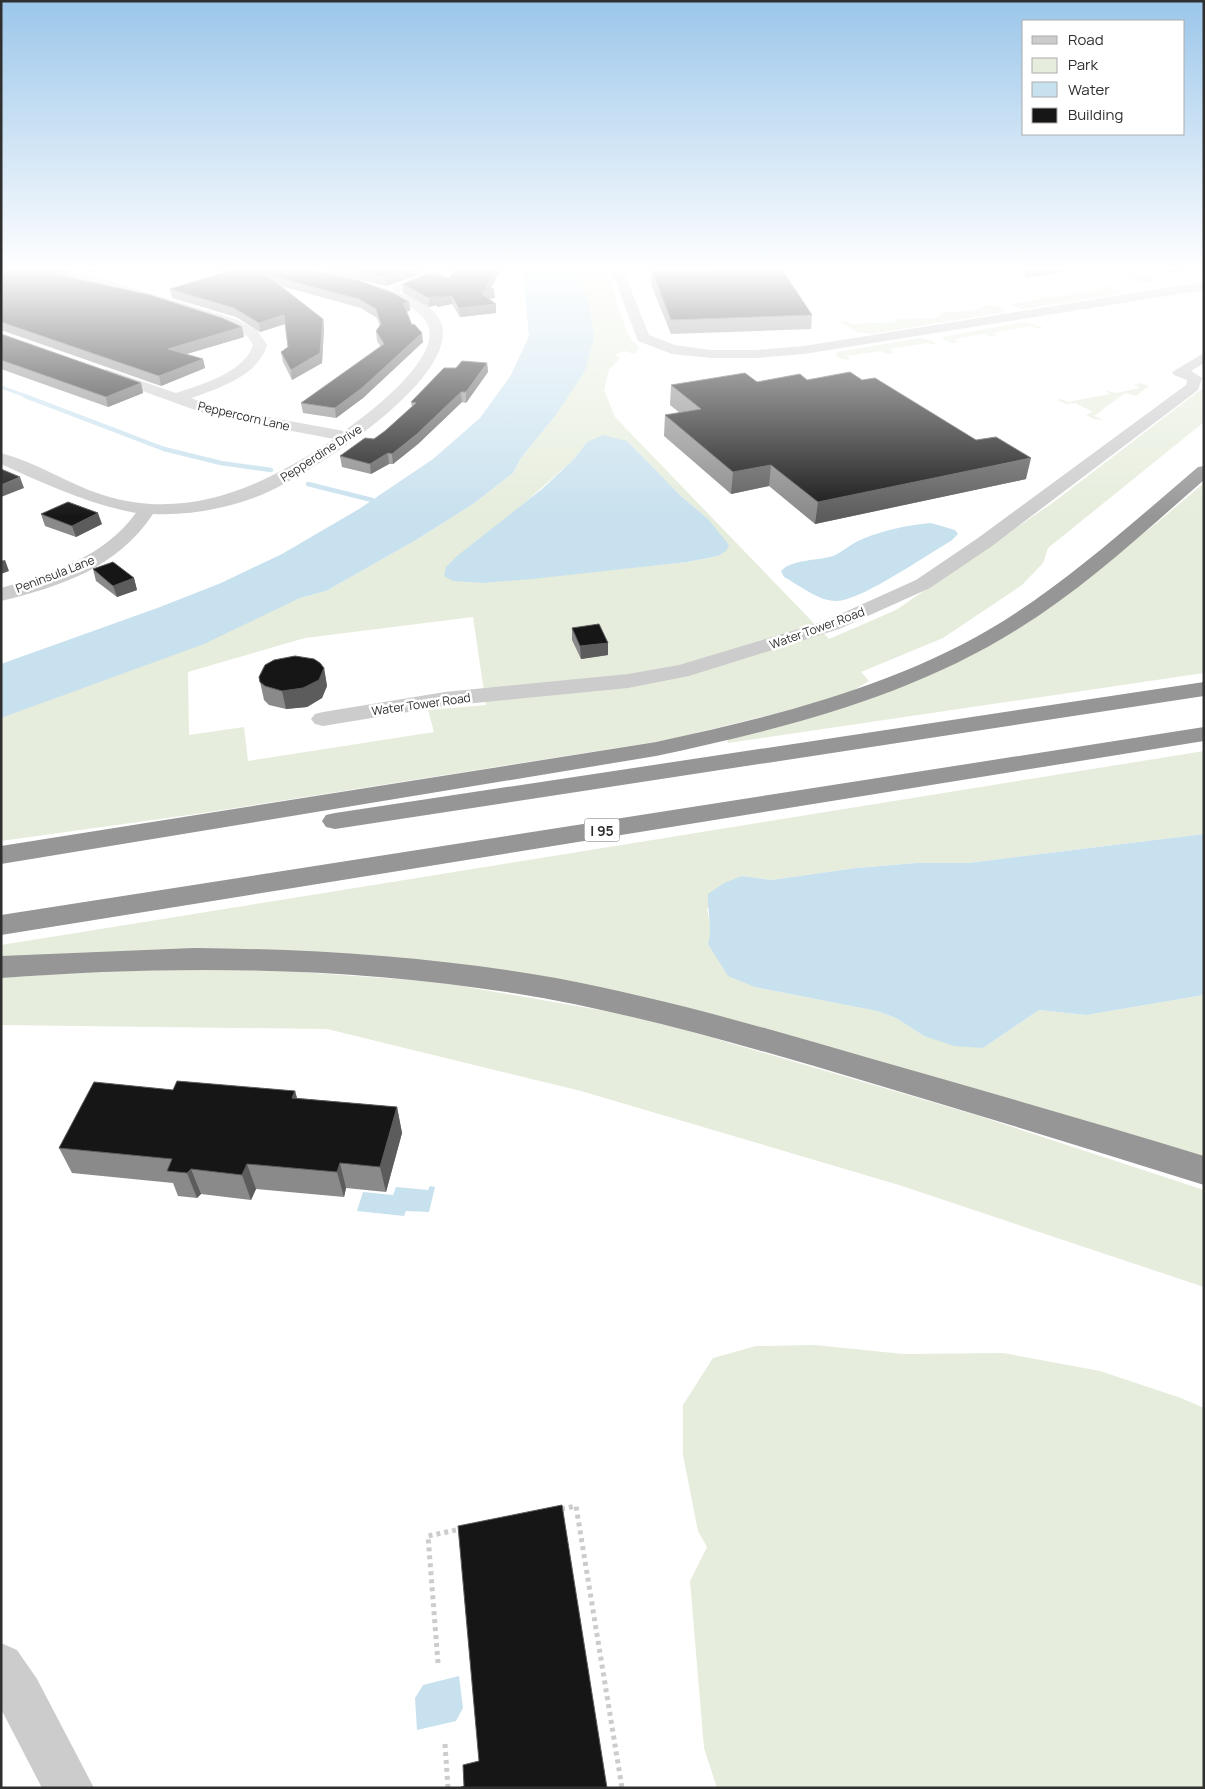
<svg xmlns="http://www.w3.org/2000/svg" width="1205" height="1789" font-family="Manrope,sans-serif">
  <rect width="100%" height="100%" fill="#fff"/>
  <path fill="#e6eddc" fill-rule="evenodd" d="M575,267H605L629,337L640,348L634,354L625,351L614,355L620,358L609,370L604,390L615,417L829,639L896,610L1051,504L1204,387V422L1048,548L1043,563L1022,585L943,638L861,672L869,681L852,691L810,705L667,740L203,813L1,841V718L300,598L326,591L416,540L473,504L513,473L521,458L555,416L576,275ZM627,441L681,496L708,519L718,556L687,562L484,583L503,522L573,460L587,442ZM473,617L486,705L428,710L434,732L248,761L244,727L189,735L188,672L305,638Z
    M1105,285L1124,293L1023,309L1004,302L1012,304L1041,299L1037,296L1048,298L1075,294L1071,291L1083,293L1106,289L1102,286Z
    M989,305L1001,307L1006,312L871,334L857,332L840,322L848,321L851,324L898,322L896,319L936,318L944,312L970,311Z
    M1024,322L1043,327L1037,329L1031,326L993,333L997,336L991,337L985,334L955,339L958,342C952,344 945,342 942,337Z
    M920,338L932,341L937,345L927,343L890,349L894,353L887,354L881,351L847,356L850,360L841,359L836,355L837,352Z
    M1141,383L1149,386L1136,396L1125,393L1094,416L1103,420L1094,419L1086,415L1093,412L1075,403L1066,404L1058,400L1061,399L1068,402L1110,394L1105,390L1116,393L1140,388L1134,385Z
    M1204,483V673L728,743L727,739L902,685L1100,566L1153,526Z
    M1204,751V834L968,863H916L856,868L771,880L742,876L707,909L712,933L755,987L877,1011L896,1018L924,1036L983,1048L1039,1010L1086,1015L1204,995V1158L486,970L1,961V945Z
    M119,970H272L438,982L617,1013L689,1031L976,1115L1204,1190V1287L899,1185L581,1091L327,1029L1,1025V978Z
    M815,1345L903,1354L1003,1353L1100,1371L1181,1398L1204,1408V1788H717L704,1748L690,1581L707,1547L698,1531L683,1455V1405L713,1358L756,1346Z"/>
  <path fill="#c8e1ee" d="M522,267H575L589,302L594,337L585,371L555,416L521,458L513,473L473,504L416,540L326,591L300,598L204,644L1,718V664L160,607L221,583L282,554L359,509L433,459L480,418L511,375L529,336Z
    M603,435L627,441L681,496L708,519L729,545L726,551L718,556L687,562L532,579L484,583L453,581L444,576L446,567L457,556L542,489L573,460L587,442Z
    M931,523L955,530L958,534L951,541C928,554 859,602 836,601C818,601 799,585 784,577L781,571C792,559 817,561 833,556C841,553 848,546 856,542C878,531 907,525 931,523Z
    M1204,834V995L1086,1015L1039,1010L983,1048L954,1046L924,1036L896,1018L877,1011L755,987L728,976L708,944C713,928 707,911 708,894L724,883L742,876L771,880L856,868L916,863H968Z
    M430,1186L435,1187L429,1212L406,1211L404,1216L357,1211L363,1192L393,1195L396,1187L428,1190Z
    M459,1676L463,1708L456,1721L417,1730L415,1698L423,1685Z"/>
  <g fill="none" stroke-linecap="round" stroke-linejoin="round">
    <path stroke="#c8e1ee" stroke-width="3" d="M1,387L29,397"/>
    <path stroke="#c8e1ee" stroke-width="4.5" d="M25,396L164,449L221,463L271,470
      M308,484L372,500"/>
    <path stroke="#ccc" stroke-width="5" stroke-dasharray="4 4" stroke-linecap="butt" d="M561,1509L576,1506L622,1788
      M438,1663L428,1536L461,1529
      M445,1744L448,1788"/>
    <path fill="#ccc" fill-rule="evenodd" d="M45,267H62L235,319L257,330L267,345C258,376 219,388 191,398L218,408L344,431C367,415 450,353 425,320C413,304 389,298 371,293L369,290L371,287L375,286C396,291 435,301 442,325C456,381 312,472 268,492C235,507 190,516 153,514C117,568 62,586 1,601V588C52,573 103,558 136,513C88,504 45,484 1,464V453C36,462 68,484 103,495C188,522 264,486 334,439L209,415L101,376L99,373L106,369L176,393C202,384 244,373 253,345L247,336L225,325L47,270Z
      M434,267H447L430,281L398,292L392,288L422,275Z
      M610,267H622L649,335L675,345L711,350H756L804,346L1204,282V290L804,354L756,358H711L672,354L638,341Z
      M1110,267H1126L1152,279L1150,282H1142Z
      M1204,353V363L1191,371L1202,378L1198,390L992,546L930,588L839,629L689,676L628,688L445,706L323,726L315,724L311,719L315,714L323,712L445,692L628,674L679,665L825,621L916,580L978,538L1186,385L1187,380L1174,375L1172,372Z
      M1,1643L17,1650L37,1679L94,1788H42L1,1709Z"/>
    <path fill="#969696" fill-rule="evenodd" d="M1204,466V480C1144,532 1086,587 1018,629C908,698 781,729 656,756L1,864V846L656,742C776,716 899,686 1005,620C1074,576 1136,520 1198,467Z
      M1204,682V696L335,829L326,827L322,821L326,815L335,813Z
      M1204,727V741L1,935V915Z
      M194,948C315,949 437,957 556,978C662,998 766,1028 869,1058C981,1090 1093,1122 1204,1156V1185C1090,1149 975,1114 861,1080C746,1046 631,1012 513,993C343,966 172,965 1,978V956Z"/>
  </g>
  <path fill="#8a8a8a" d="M1,267L70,278L244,337L186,354L203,359L205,368L161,386L1,330Z
    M67,267H115L90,273Z
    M203,267H297L409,302L410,311H407L412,325L423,342L363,398L336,418L303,413L301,403L381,347L377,341L376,331L380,326L377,318L361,308L281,286L323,319L324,328L322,363L292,380L283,362L281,352L288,347L285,324L260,332L236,317L172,298L170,289L225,273Z
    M307,267H420L419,274L415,276L386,286Z
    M456,267H502L491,288L495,298L488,299L496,313L460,317L452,304L437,307V305L429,307L403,293V284L449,278Z
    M1026,267H1065L1063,272L1025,278Z
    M1167,267H1203L1168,273Z
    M652,271L812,315L811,329L671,334L651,284Z
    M1,334L141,383L143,393L108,407L1,369Z
    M487,363L488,372L466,403L462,402L418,444L393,464H389L371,474L342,467L340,456L374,439L385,431L412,407L411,402Z
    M807,380L1026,479L815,524L769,486L731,494L664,436L665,415L680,413L670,405L671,385Z
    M41,514L102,524L76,537L45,526Z
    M93,569L134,578L137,590L117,597L96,581Z
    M572,628L608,643V655L581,659L572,640Z
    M324,668L327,686L322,698L307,707L286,709L269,705L264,700L259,677Z
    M173,1090L295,1091L297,1098L397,1107L402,1133L386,1192L346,1188L344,1197L256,1189L251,1200L201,1194L197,1198L178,1196L173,1183L72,1173L59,1148Z"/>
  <path fill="#5c5c5c" d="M88,267H115L90,273Z
    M416,267H420L419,274L415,276L386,286L385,277Z
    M497,267H502L490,290L494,289L495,298L485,299L482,294Z
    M1027,267H1065L1063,272L1025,278Z
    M1170,267H1203L1168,273Z
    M68,271L70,279L54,274Z
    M437,296H452V304L437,307V305L429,307V298Z
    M409,302L410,311L404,312L403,303Z
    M496,304V313L460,317L459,308Z
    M284,315L285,324L260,332L259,323Z
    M323,319L324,328L322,363L292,380L291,370Z
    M242,327L244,337L170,359L168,349Z
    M422,333L423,342L363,398L336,418L335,408Z
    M203,359L205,368L161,386L159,376Z
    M487,363L488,372L466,403V392Z
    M141,383L143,393L108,407L106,397Z
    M461,392L462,402L418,444L393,464L392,454Z
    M388,453L389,464L371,474L370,464Z
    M1031,458L1026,479L815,524L818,502Z
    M771,465L769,486L731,494L733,472Z
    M20,477L24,488L1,497V485Z
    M98,513L102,524L76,537L72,526Z
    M5,560L9,571L1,574V561Z
    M134,578L137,590L117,597L113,586Z
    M608,643V655L581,659L580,646Z
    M324,668L327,686L322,698L307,707L286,709L282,691Z
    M295,1091L302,1117L292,1098Z
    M397,1107L402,1133L386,1192L380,1167Z
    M340,1163L346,1188L344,1197L337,1172Z
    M247,1164L256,1189L251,1200L242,1175Z
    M191,1169L201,1194L197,1198L187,1173Z"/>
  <path fill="#161616" stroke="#5c5c5c" d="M1,267H55L68,271L54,274L150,295L222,318L242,327L168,349L203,359L159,376L1,322Z
    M232,267H297L357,280L393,293L409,302L403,303L412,325L414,324L422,333L362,388L335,408L301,403L384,344L376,331L381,324L376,309L359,299L265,274L323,319L320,353L291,370L281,352L288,347L284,315L259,323L234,308L170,289L239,268Z
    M341,267H416L385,277Z
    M456,267H497L486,287L494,289L484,290L482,294L496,304L459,308L452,296L436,298L437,296L429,298L403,284L430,273L449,278Z
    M781,268L812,315L671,320L652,271Z
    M1,334L141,383L106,397L1,360Z
    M462,361L487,363L466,392H461L417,434L392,454L388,453L370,464L340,456L365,438L374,439L385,431L416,403L411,402L444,368H456Z
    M850,372L862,380L875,378L976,440L996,437L1031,458L818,502L771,465L733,472L665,415L701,409L671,385L745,373L757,382L800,374L807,380Z
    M1,469L20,477L1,485Z
    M68,502L98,513L72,526L41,514Z
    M113,562L134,578L113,586L93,569Z
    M599,624L608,643L580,646L572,628Z
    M295,656L314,659L320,663L324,668L319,680L303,688L282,691L265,686L260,682L259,677L265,665L274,660Z
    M177,1081L295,1091L292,1098L397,1107L380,1167L340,1163L337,1172L247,1164L242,1175L191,1169L187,1173L167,1171L172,1159L59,1148L94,1082L173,1090Z
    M562,1505L607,1788H459L464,1786L463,1765L479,1761L458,1526Z"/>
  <linearGradient id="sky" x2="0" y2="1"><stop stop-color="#9bc6ea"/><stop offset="0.52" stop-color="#fff"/><stop offset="1" stop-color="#fff" stop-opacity="0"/></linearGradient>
  <rect width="1205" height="517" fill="url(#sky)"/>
  <g text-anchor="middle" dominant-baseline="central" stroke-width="5" stroke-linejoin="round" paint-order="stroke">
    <g font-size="12" fill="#2f2f2f" stroke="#fff">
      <text transform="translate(244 416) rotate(13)">Peppercorn Lane</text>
      <text transform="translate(321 453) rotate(-33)">Pepperdine Drive</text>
      <text transform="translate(55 574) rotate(-21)">Peninsula Lane</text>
      <text transform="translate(817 628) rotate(-20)">Water Tower Road</text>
      <text transform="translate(421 704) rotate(-8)">Water Tower Road</text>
    </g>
    <rect fill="#fff" stroke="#6d6d6d" stroke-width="1" x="584.5" y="818.5" width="35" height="23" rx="4"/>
    <g font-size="14" font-weight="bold" fill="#2f2f2f">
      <text x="602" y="830">I 95</text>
    </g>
  </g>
  <rect width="1205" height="1789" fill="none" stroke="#2f2f2f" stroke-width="5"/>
  <rect x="1022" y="20" width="162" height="115" fill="#ffffff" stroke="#acacac"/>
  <rect x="1032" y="36" width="25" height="8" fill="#cccccc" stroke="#acacac"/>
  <text x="1068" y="45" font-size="15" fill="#2f2f2f">Road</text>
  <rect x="1032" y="58" width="25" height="15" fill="#e6eddc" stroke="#acacac"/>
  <text x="1068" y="70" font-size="15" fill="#2f2f2f">Park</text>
  <rect x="1032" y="82" width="25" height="15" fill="#c8e1ee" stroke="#acacac"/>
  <text x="1068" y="95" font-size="15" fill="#2f2f2f">Water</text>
  <rect x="1032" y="108" width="25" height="15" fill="#161616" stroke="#acacac"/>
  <text x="1068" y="120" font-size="15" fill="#2f2f2f">Building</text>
</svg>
